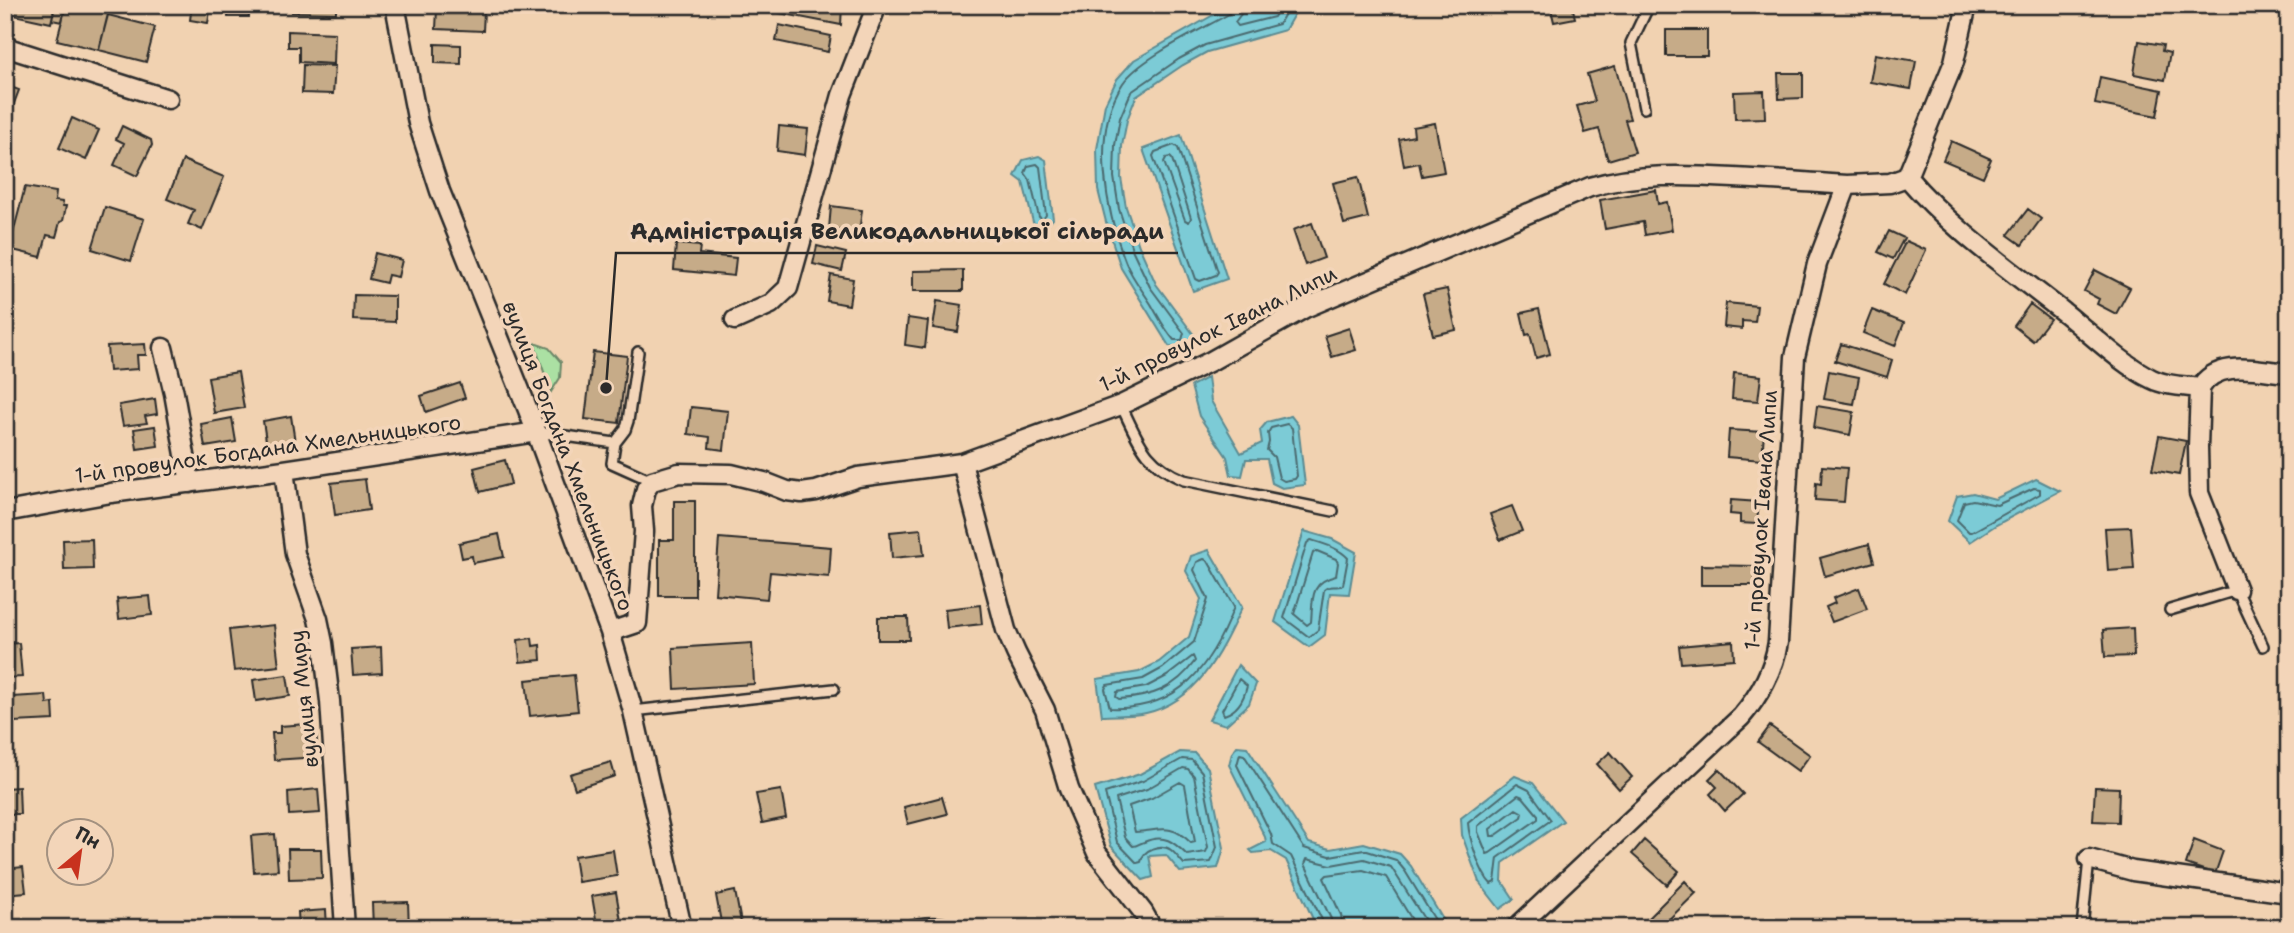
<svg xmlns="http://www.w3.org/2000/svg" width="2294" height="933" font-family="'Shantell Sans',sans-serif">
  <rect width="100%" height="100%" fill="#f1d2b1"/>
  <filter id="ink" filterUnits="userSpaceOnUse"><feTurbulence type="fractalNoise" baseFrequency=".0143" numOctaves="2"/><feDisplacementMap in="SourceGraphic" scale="14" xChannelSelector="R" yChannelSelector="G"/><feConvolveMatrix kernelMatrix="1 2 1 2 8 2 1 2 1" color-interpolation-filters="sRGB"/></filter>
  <g filter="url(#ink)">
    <path fill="#abe0a3" stroke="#6b8667" stroke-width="2" d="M534,343L549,348L561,362L560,378L551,392Z"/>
    <path fill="#7bcbd6" stroke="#5b8b92" stroke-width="2" d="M1231,5H1290L1297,9L1285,30L1207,52L1183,65L1136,97L1127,120L1122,146L1121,178L1126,207L1139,246L1156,284L1194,335L1185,348L1169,346L1121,268L1106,222L1098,190L1097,149L1105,104L1117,79L1134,60Z
      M1181,135L1227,279L1193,291L1143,149Z
      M1039,156L1046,160L1053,219L1044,229L1033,222L1023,182L1015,176L1023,160Z
      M1208,377L1211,401L1241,453L1262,443L1260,430L1267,422L1291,416L1298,425L1305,485L1282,488L1272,483L1267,459H1246L1242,476L1231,475L1227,457L1199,416L1191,386Z
      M2036,479L2060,491L1996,525L1970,542L1948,521L1957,496L1973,493L1995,499Z
      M1304,531L1332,539L1356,552L1349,594L1330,593L1325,635L1309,647L1275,622Z
      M1209,550L1242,607C1221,651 1199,701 1146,713C1133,716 1117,715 1102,716L1097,679L1139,672L1159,662L1189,637L1201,599L1186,571L1191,556Z
      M1238,665L1256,684L1249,704L1226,725L1209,720Z
      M1237,746L1247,747L1309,843L1330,849L1364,843L1400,854L1411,866L1448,928H1317L1286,860L1271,851L1253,853L1250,850L1266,842L1265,837L1229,765L1232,753Z
      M1180,752L1195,753L1208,768L1224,848L1218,868L1180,872L1166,855L1149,856L1153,877L1143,880L1111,846L1095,788L1140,774Z
      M1515,776L1533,783L1563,821L1503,863L1502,881L1514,899L1500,909L1479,882L1462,835L1461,818Z"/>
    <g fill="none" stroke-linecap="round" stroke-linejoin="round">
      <path stroke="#4b6b6f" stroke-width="2" d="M1233,5L1229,14C1201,30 1140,58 1123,83C1090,132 1106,212 1126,263C1132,278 1143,291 1151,304C1158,316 1165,330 1174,340H1182L1184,333L1150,287L1132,249L1119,209L1114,177L1115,145L1120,118L1131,92L1179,59L1205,45L1279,24L1290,5
        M1242,5L1241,14L1235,22L1238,26L1274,17L1281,5
        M1174,145L1178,148L1218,272L1216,275L1200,281L1196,279L1153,156L1155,152Z
        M1166,158L1170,157L1172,159L1191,218L1189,222L1185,220L1164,162Z
        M1037,164L1040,167L1046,215L1043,219L1039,217L1030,180L1025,173L1028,166Z
        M1287,424L1292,428L1297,476L1295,479L1284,481L1279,478L1274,457L1267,450L1269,442L1268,433L1271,428Z
        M2034,488L2040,489V494L1972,532H1969L1957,520L1964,502L1973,500L1997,505Z
        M1311,540C1324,544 1339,548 1348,558L1343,585C1337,589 1330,583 1324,590L1318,630L1309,637L1284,618L1307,543Z
        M1317,551L1336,559L1338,563L1336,576C1309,582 1313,600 1311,622L1307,625L1294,614L1313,553Z
        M1204,559L1208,561L1234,607C1211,666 1179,711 1110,708L1105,689L1107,685L1143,679L1163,668L1194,642L1208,599L1194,570L1197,562Z
        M1193,656L1195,661C1175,689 1152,697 1119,699L1116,697L1117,692L1146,687L1167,676Z
        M1239,679L1247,686C1244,699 1237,711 1224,715L1222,710Z
        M1182,759L1192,760L1202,772L1217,847L1211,862L1184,864C1180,860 1176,854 1171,850C1161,843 1143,849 1141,862L1137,863L1117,842L1105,793L1143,781Z
        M1183,768L1188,769L1194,776L1208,847L1206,852L1187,855C1174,842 1164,833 1144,842C1140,843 1137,846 1133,846L1125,837L1116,799L1147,789Z
        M1180,782L1185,785L1195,842L1191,843C1171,822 1159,831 1135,832L1129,806L1152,798Z
        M1517,784L1529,790L1551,820L1498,858L1495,882L1491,884C1480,873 1469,838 1468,823Z
        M1518,795L1523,797L1538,815V819L1490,853L1487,854L1478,832V826Z
        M1516,809L1523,813L1522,817L1495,836H1491L1490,829Z
        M1323,928V922L1291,856L1273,844L1271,834L1237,765L1240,754L1244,755L1304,848L1330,856L1364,850L1396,860L1405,871L1440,928
        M1332,928L1331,919L1305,864L1307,859L1331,865L1364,859L1391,867L1430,928
        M1343,928L1341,915L1324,878L1327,875L1363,870L1386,877L1417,928"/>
    </g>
    <path fill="#c6ab88" stroke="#2b2b2b" stroke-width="2" d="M5,5H55L51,23L5,13Z
      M55,5H66L62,22L52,20Z
      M66,5L110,6L99,50L57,40Z
      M192,5H211L208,23L190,20Z
      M228,5H249V17H228Z
      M292,5H336V13L292,12Z
      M779,5H842L841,25L779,13Z
      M1550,5H1572L1575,18L1554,22Z
      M1677,5H1707V11H1677Z
      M437,9L484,11L483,31L436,29Z
      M108,15L155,27L146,62L99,50Z
      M779,25L831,36L828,52L776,41Z
      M1666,30H1707V56H1666Z
      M288,31L335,33L334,64L299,62V47H288Z
      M2139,41L2163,45L2162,51L2170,53L2165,80L2134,74Z
      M435,44L461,45V64L435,63Z
      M1875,54L1916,61L1911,89L1870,82Z
      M303,65L335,66L333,94L302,93Z
      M1615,66L1630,119L1625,120L1635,152L1608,160L1599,129L1585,133L1577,106L1595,101L1587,74Z
      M1778,73H1803V98L1779,99Z
      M2100,77L2162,90L2157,116L2095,104Z
      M5,85L19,90L10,114L5,112Z
      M1764,91L1765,118L1735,119L1734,92Z
      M72,118L99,130L86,160L59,148Z
      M1435,123L1444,172L1422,176L1419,163L1404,166L1399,139L1414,136L1413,127Z
      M122,126L151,140L152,145L137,176L114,165L124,143L116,139Z
      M779,126L808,129L805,155L777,151Z
      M1951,141L1991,159L1983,177L1943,160Z
      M183,160L224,177L202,230L188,224L194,210L167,199Z
      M1358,177L1368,218L1344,224L1333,183Z
      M25,187L56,192L55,201L62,202L63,206H66L63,221L60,222L56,237L47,235L41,257L9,249Z
      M1656,190L1658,204L1667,202L1672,230L1645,235L1643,222L1605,229L1600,200Z
      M831,206L862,210L859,233L829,229Z
      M105,207L144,219L131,261L92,249Z
      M2028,209L2041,219L2022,245L2008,235Z
      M1312,223L1324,258L1305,265L1293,230Z
      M1889,231L1904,238L1893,259L1878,252Z
      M1906,241L1926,250L1905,295L1884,284Z
      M676,244L700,246L699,254L736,258L734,276L674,270Z
      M817,246L846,253L842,271L813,264Z
      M375,253L402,260L398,277L388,275L386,283L369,279Z
      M963,270V291H913V271Z
      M2095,270L2130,288L2116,314L2097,304L2099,299L2084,291Z
      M831,275L853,279L849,305L827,301Z
      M1447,289L1456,330L1433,335L1423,294Z
      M354,295L395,296V322L353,320Z
      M937,301L962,305L958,332L933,328Z
      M1726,303L1757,306L1755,322L1742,321V329L1724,327Z
      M2030,304L2050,319L2033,341L2014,326Z
      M1539,309L1550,354L1536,358L1530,334L1526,335L1521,313Z
      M1872,310L1904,323L1895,346L1863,333Z
      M908,318L928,321L925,348L905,345Z
      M1349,328L1356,350L1332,357L1325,336Z
      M145,344L146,355H137L138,369L109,371L107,346Z
      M1841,344L1892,360L1887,377L1835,361Z
      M593,352L627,356L619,423L585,419Z
      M1829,371L1859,377L1854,404L1824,399Z
      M238,372L244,408L214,413L208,377Z
      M1734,373L1761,376L1758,401L1732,399Z
      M460,383L465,398L426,412L421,396Z
      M155,399L157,414L145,416L147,423L123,426L119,405Z
      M1817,406L1854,412L1850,435L1814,428Z
      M691,407L728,411L724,450L709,448L710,437L688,434Z
      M291,416L295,442L267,447L263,421Z
      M232,418L236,442L205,447L201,424Z
      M155,426L158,446L137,449L134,429Z
      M1729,430L1764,432L1762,460L1727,457Z
      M2159,436L2186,441L2179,475L2152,470Z
      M505,460L511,484L480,492L474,468Z
      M1822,466L1847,468L1844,502L1815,500L1816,483L1821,484Z
      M365,479L369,510L335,515L331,483Z
      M1731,500L1759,502L1757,524L1740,523V515L1730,514Z
      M674,501H695V596H659V540H674Z
      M1512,506L1522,531L1500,540L1490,514Z
      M2131,527L2134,569L2108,571L2105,528Z
      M921,529L924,555L892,558L890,532Z
      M499,534L504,557L473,563L472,556L462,558L459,543Z
      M719,538L831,547L829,577L770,572L767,599L715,594Z
      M92,539L93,569L64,570L63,540Z
      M1869,544L1874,562L1825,576L1820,558Z
      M1701,565L1755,566V585H1701Z
      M1859,588L1867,609L1832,622L1826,607L1835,603L1833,598Z
      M150,596L152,615L119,619L117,599Z
      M980,605L982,624L947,628L945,609Z
      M878,617H908L909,640H878Z
      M274,625L279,666L234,671L229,630Z
      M2133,628L2134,656L2105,657L2103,630Z
      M532,638L533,646L540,645L541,660L520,662L518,640Z
      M1733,641L1734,659L1681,663L1679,646Z
      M19,643L22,677L5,678V644Z
      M752,643L754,684L675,689L673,648Z
      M381,647L382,673L353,675L351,649Z
      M287,675L290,696L256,701L253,680Z
      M574,675L578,711L530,716L526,680Z
      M46,695L47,704L53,703L54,720L14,722L12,697Z
      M307,724V730L316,729L318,757L274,760L272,733H280V726Z
      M1770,726L1810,755L1798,771L1758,742Z
      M1610,752L1632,777L1619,789L1597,764Z
      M611,762L615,776L575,789L570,774Z
      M1719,769L1743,794L1725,811L1710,794L1717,787L1709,779Z
      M19,787L20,814H5V788Z
      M2095,787L2119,788L2118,822L2093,821Z
      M318,789L320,813L289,815L288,792Z
      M781,790L786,818L762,823L756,794Z
      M942,797L947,814L908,824L904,807Z
      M275,834L278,870L254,872L251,836Z
      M1644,840L1679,871L1667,885L1632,854Z
      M2194,840L2223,851L2215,874L2186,864Z
      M288,849H321L322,878L289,879Z
      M613,850L617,876L578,882L574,856Z
      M23,867L26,892L5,894V869Z
      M1685,881L1696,893L1660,928H1642L1640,926Z
      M735,891L742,928H722L716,895Z
      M616,892L621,921L597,925L592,896Z
      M408,902L409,928H373L372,903Z
      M326,910L327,928H299L298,912Z"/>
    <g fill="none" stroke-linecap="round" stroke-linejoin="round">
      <defs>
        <path id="lane" d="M1644,108L1631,43L1649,5
          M1121,405C1139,442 1144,463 1184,480L1333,511
          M537,432L615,443L612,463L652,481
          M615,443L625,430L628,421L638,352
          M2170,610L2237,590L2263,646
          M633,711L834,689
          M902,928C921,922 940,920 959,928
          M2082,928L2089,859"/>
        <path id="street" d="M395,5L418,123L440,191L528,410L610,632L633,711L682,928
          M5,47L168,99
          M1907,177C1952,230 2012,271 2066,314C2092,335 2123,365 2152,379C2166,386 2185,386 2200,388C2218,358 2259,371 2289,373
          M735,320L771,304L788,288L842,95L877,5
          M163,348L174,393L190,483
          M2200,388L2198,447L2199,493L2237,590
          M962,463L1006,630L1016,653L1045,710L1069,789L1097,853L1143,912L1152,928
          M284,470L295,554L318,619L323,643L330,701L345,928
          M5,512L111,493L284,470L537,432
          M610,632L637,623L644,531L642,506L646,489L652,481L679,473L731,474L764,482L787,491L802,493L816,491L858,477L962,463L1121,405L1211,361L1305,308L1590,187C1637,173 1685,175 1734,178C1772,180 1809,182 1847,185
          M2089,859L2133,871L2289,893
          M1516,928L1741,717C1759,696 1774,669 1778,642L1795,357L1817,264L1847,185L1890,183L1907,177L1954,62L1967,5"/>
      </defs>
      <use href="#lane" stroke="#2b2b2b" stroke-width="14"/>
      <use href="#street" stroke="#2b2b2b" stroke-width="23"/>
      <use href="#lane" stroke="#f3d5b9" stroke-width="9"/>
      <use href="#street" stroke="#f3d5b9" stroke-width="18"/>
    </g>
  </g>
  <g text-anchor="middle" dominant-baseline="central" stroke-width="7" stroke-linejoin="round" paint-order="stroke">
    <g font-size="21" fill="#2b2b2b" stroke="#f3d5b9">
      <text transform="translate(1218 329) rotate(-26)">1-й провулок Івана Липи</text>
      <text transform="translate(268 449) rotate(-8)">1-й провулок Богдана Хмельницького</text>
      <text transform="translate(568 456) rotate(69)">вулиця Богдана Хмельницького</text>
      <text transform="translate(1761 520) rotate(-86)">1-й провулок Івана Липи</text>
      <text transform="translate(304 699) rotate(-96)">вулиця Миру</text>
    </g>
  </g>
  <path fill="none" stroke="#2b2b2b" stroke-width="2.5" d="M606 388L616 253H1178"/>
  <circle fill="#2b2b2b" stroke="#f3d5b9" stroke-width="2.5" cx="606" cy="388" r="7"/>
  <g font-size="23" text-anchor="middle" font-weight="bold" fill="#2b2b2b" stroke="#f3d5b9" stroke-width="7" stroke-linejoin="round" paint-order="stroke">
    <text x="897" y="239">Адміністрація Великодальницької сільради</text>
  </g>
  <rect width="2294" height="933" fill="none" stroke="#f3d5b9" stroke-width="28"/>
  <rect x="14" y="14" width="2266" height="905" fill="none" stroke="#2b2b2b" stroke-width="2.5" filter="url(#ink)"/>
  <g transform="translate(80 852) rotate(29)"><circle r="33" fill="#f3d5b9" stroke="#a39180" stroke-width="2"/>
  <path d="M0-5L12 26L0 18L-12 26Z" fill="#c8321e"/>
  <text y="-10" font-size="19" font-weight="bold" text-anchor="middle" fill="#2b2b2b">Пн</text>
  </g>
</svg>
